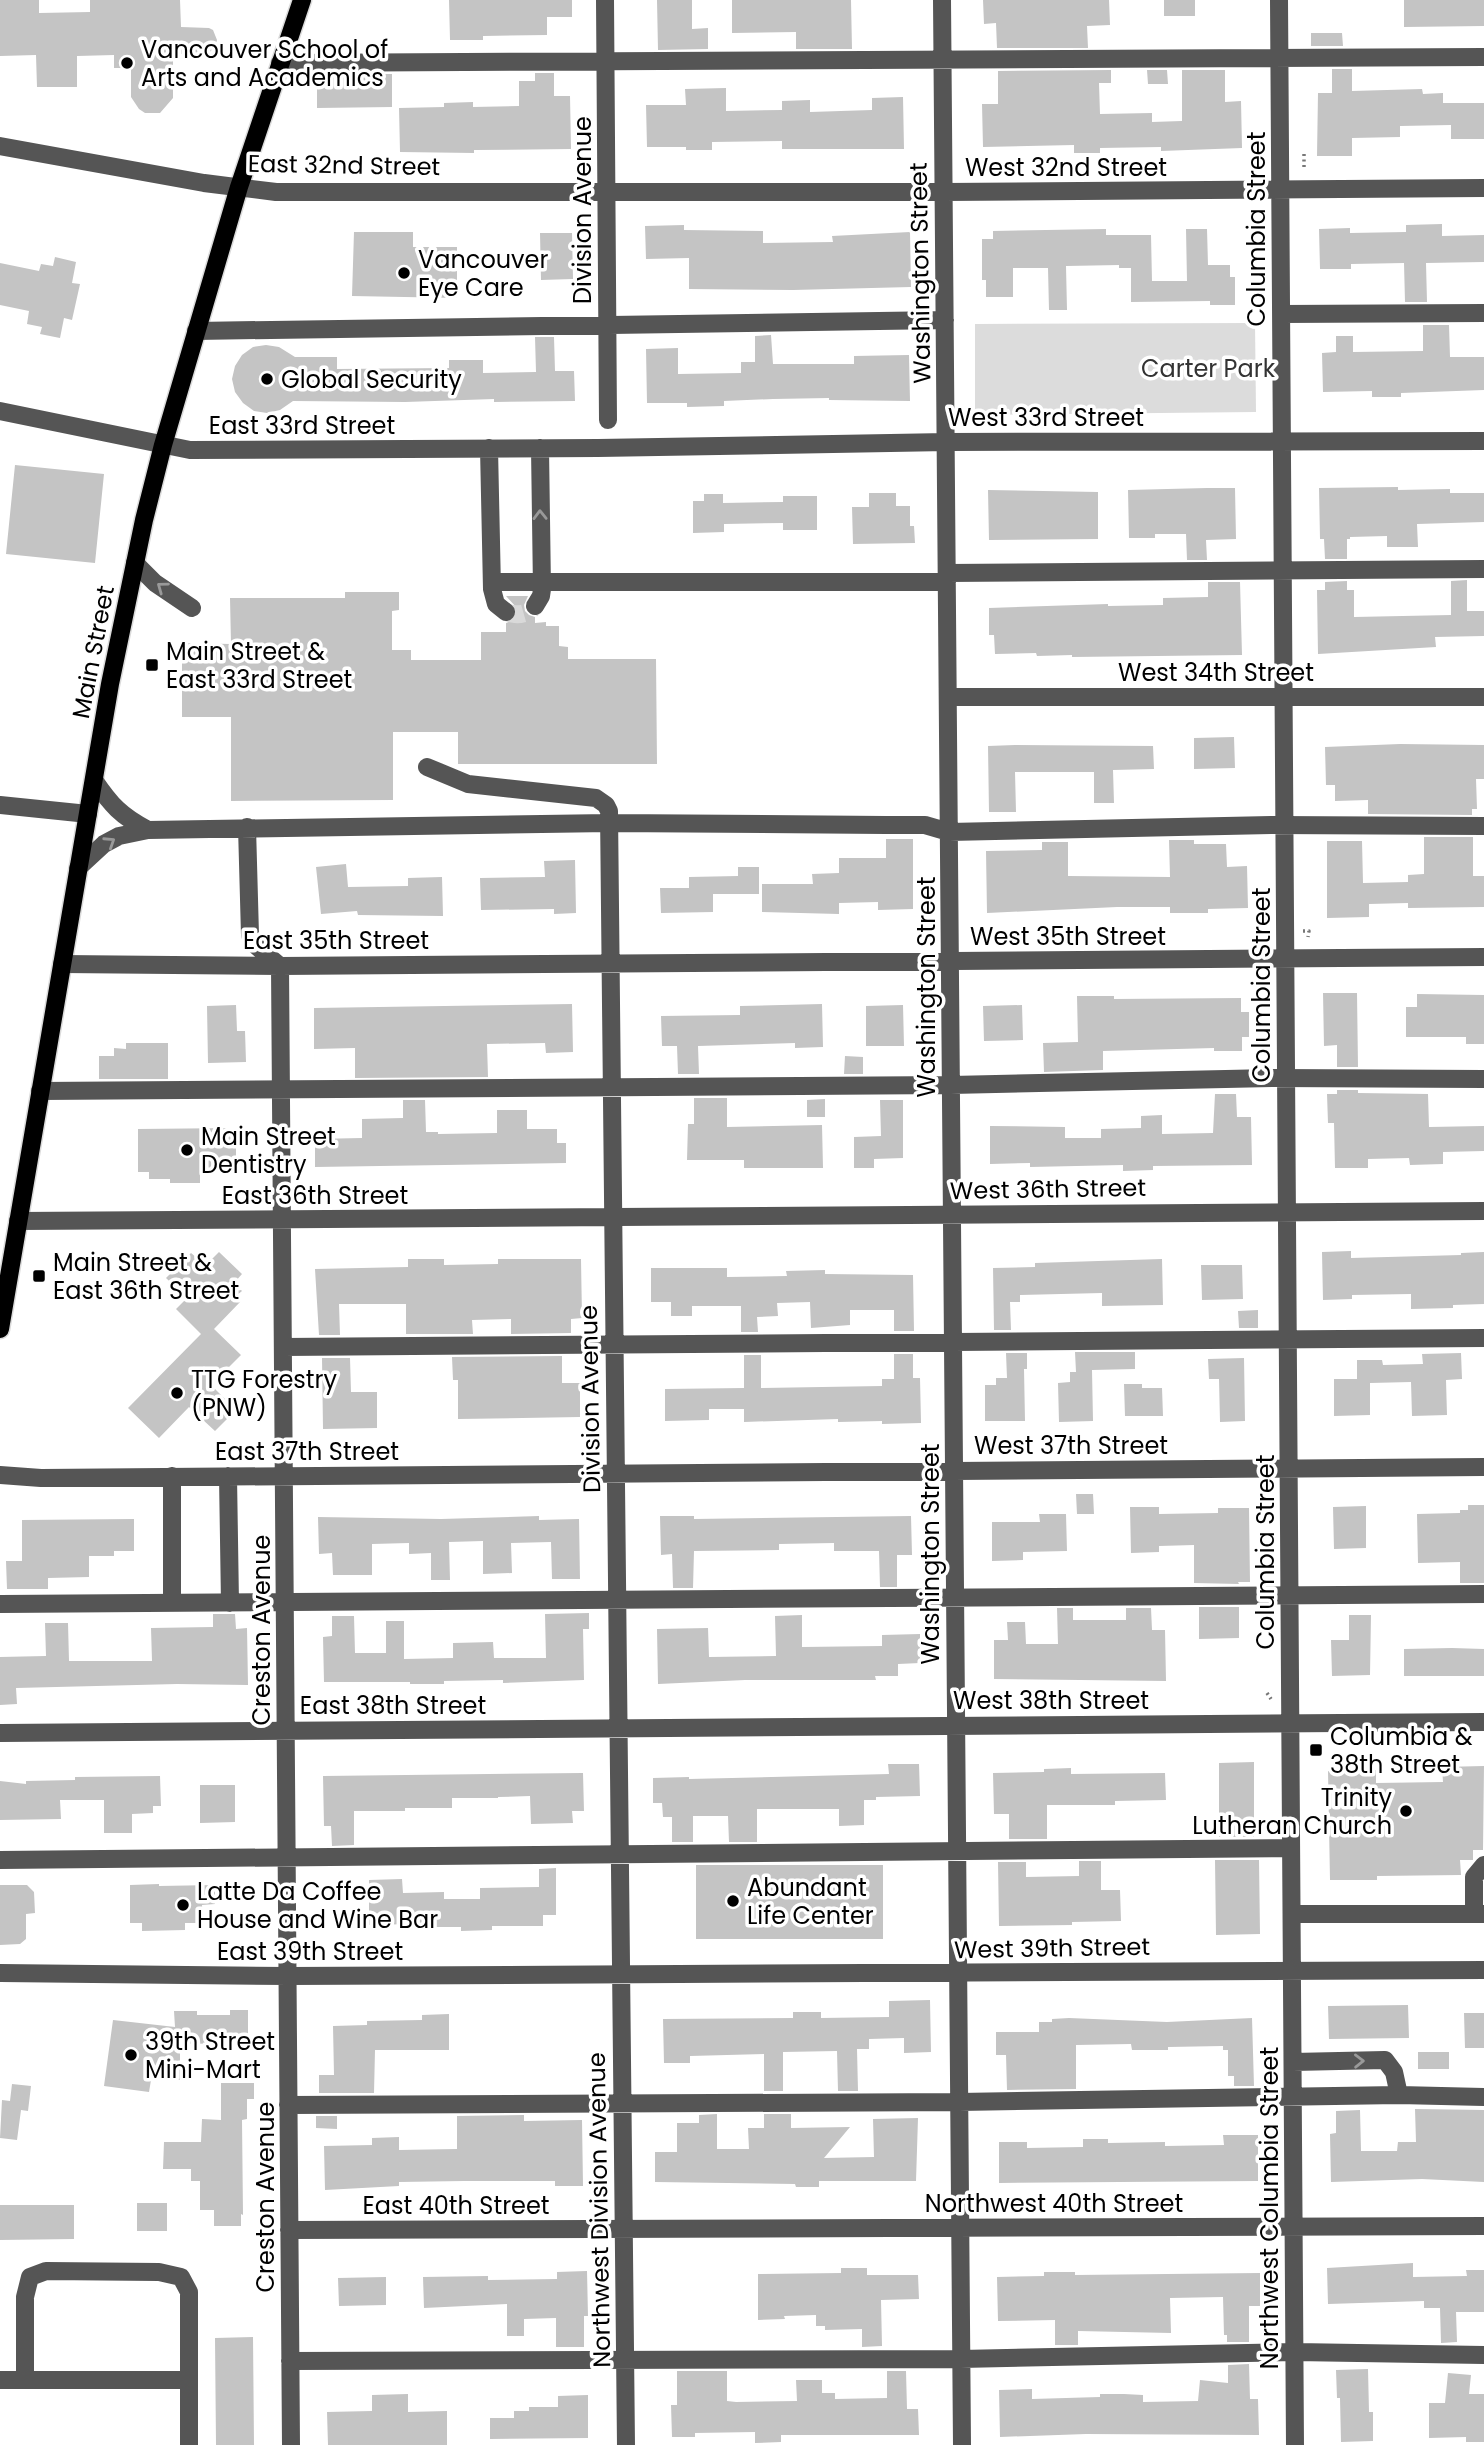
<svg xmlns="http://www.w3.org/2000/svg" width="1484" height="2445" font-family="Poppins,sans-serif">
  <rect width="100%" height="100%" fill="#fff"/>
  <path fill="#dcdcdc" d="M1255,323L1256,412L975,415V324Z"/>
  <path fill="#c4c4c4" d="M0,0H39V13L90,12V0H180L181,27L209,28L213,30L217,40L216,45L209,53L178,54V61H173V98L160,113H145L139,109L131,97V68H114V55L77,56V87H37L36,55L0,56Z
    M449,0H572V17H547V35L483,36V40H450Z
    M657,0H692V29L708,28V49L658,50Z
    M732,0H851L852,49H796V32L732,33Z
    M983,0H1109L1110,25L1087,26L1088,48H997L996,23L984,24Z
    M1164,0H1195V16H1164Z
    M1404,0H1484V26L1404,27Z
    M1311,33H1342L1343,46H1311Z
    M1332,69H1352V91L1422,89L1423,94L1443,93V103H1484V139H1451V125L1400,126V137L1352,138V156H1317L1318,93H1332Z
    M1111,70V83H1099L1100,114L1152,113V122L1182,121V70H1225V102L1241,101L1242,148L1161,151V147L1100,148V153H1074V145L983,147L982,104H998V71Z
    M1147,70H1167L1168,84H1148Z
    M535,73H554V96H570L571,149L474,150V153L400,152L399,108L444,107V103L473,102V107L519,106V81H535Z
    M328,74H392V107L317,108V84H328Z
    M726,88V111L782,110V101L810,100V112L872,110V98L903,97L904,149H782V141L712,142V150H686V147H647L646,105H686L685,89Z
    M1442,224V236L1484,235V262L1426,263L1427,302H1405L1404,263L1351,264V269H1320L1319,229L1350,228V233L1406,232V225Z
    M684,225V230L763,231V243L833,242L832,236L910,232L911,287L793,290L689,289V258L646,259L645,226Z
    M1106,229V235H1151L1152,281H1187L1186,229H1207L1208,265H1230V277H1235V305H1210V301L1131,302V268H1119V265L1066,266L1067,310H1049L1048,268H1013V297H986V280H982V239H993V231Z
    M354,232H413V247H457V298L352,296Z
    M540,233H572L573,279L541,280Z
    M55,257L76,262L72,283L80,284L72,320L64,318L60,338L40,334L42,327L27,324L29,311L0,305V263L39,271L41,264L53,266Z
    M1423,325H1449L1450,357H1484V390L1401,393V397H1372V391L1323,392L1322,353L1336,352V336H1353V352L1423,351Z
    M771,335L773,364H854V356L909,355L910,401L829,400V398L773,399L724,401V406L687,407V403H647L646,349L678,348V374L741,373V362H755V336Z
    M535,337H554L555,371H574L575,401L494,402V399L405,402L293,401L280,410L267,413L254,411L243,403L235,392L232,379L235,366L242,355L253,347L266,345L279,347L295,357H337V369L449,368V360H483V373L536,372Z
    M15,465L104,474L95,563L6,554Z
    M1398,487V490L1450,489V493H1484V522L1417,524L1418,547H1387V536L1350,537V539H1347V559H1325L1324,539H1320L1319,488Z
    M1207,488H1235L1236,539L1206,540L1207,560H1187L1186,534H1155V538H1129L1128,490Z
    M988,490L1098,492V539L989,540Z
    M869,493H896V506H910V526H914L915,543L853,544L852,507H869Z
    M704,494H723V503L783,502V496H817V530H783V523L724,524V532L693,533V501H704Z
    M1467,580V611H1484V636L1435,637L1436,647L1318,654L1317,590H1325V582L1347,581V590H1354V617L1451,615V581Z
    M1208,582H1240L1242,655L1072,657V655L1037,656L1036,653L995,654L994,635H989V608L1108,604V606L1163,605V598L1208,597Z
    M345,592H399V610L392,611V650H411V660H481V632H506V623L514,620L517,614L516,607L506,596H528L524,605L525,611L529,615L535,617V623L546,622V626H559V646L568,647V659H656L657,764H458V732H393V800L231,801V717H182V643L231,644L230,598H345Z
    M1234,737L1235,768L1194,769V738Z
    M1400,744L1484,745V779H1476L1477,809H1472V815L1368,814V800L1335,801V785H1326L1325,747Z
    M1015,745L1153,746L1154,769L1113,770L1114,803H1094V772H1015L1016,812H989L988,746Z
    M1424,837H1473V876H1484V907L1408,908V903L1369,904V917L1327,918V841H1362L1363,883L1408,882V875L1424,874Z
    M886,839H913V909L878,910V902L839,903V914L762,912V884H813L812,874L839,873V858H886Z
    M1169,840H1194V844H1226L1227,867L1247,866L1248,908L1208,909V913H1170V907H1117L987,913L986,851L1042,850V842H1068V876L1170,877Z
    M575,860L576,913L554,914V909L481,910L480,878L545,877L544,861Z
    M346,864L348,887L408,886V878L442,877L443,916L358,915L357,911L321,914L316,867Z
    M738,867H759V894H713V912L661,913L660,888H689V877L738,876Z
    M1323,993H1357L1358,1067H1337V1045L1324,1046Z
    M1417,994L1484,995V1044H1466V1037H1406V1007H1417Z
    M1077,996H1114V999L1241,998V1012H1249V1037H1242V1051H1214V1048L1103,1051V1070L1044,1072L1043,1043L1078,1042Z
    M572,1004L573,1052L546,1053L545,1043L487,1044L488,1077L355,1078V1048L314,1049V1008Z
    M822,1004L823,1047L795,1048V1043L698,1046L699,1074H678L677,1046H662L661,1016L740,1015V1006Z
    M236,1005L237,1031H245L246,1062L208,1063L207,1006Z
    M903,1005L904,1046H866V1006Z
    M1022,1005L1023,1040L984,1041L983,1006Z
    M126,1043H168V1079H99V1056H114V1048L126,1049Z
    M845,1056L863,1057V1074H844Z
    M1337,1090H1358V1093L1428,1094L1429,1127L1484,1126V1151L1443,1152V1164L1410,1165L1409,1158L1368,1159V1168H1335L1334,1123H1328L1327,1094H1337Z
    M1215,1094H1236L1237,1117H1251L1252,1165L1153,1166V1170L1123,1171V1165L1030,1167V1163L990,1164V1126L1065,1127V1138H1101V1129L1141,1128V1116L1162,1115V1134L1213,1133Z
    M694,1098H727V1127L822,1125L823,1168H744V1160H687L688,1124H694Z
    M825,1099V1117H807V1100Z
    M403,1100H425L426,1132H438V1134L497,1133V1110H527V1129H557V1143H566V1163L315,1167V1139L362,1138V1119L403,1118Z
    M880,1100H903V1158L874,1159V1168H854V1137L881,1136Z
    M236,1128V1170H200V1183H170V1179H149V1172H138V1129Z
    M1351,1251V1258L1461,1255V1253L1484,1252V1304L1453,1305V1308L1411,1309V1294L1352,1295V1299L1323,1300L1322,1252Z
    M202,1252L211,1260L219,1252L242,1274L234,1283L242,1291L236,1296L241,1301L214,1329L241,1355L211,1385L236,1410L215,1431L189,1407L159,1438L128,1408L201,1334L176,1309L187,1298L166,1278L191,1253L197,1258Z
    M408,1259H444V1265L498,1264V1259H581L582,1318L571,1319V1333L511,1334V1319L472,1320L473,1334H406V1304H339L340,1335H319L315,1269L408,1267Z
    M1162,1259L1163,1305L1102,1306V1293L1020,1295V1302H1010L1011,1330H994L993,1268L1035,1267V1263Z
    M1201,1265H1242L1243,1299L1202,1300Z
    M651,1268H727V1277L787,1276L786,1271L825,1270V1274L913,1275L914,1331H894V1310H850V1325L811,1328L810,1302L777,1303L778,1316L757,1317L758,1332H741V1306H692V1316H671V1302H651Z
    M1258,1310V1328H1239L1238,1311Z
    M1075,1352H1135V1369L1092,1370L1093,1421L1059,1422L1058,1383L1070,1382V1372H1076Z
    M1006,1353H1027V1369H1024L1025,1421H985V1385H996V1378H1007Z
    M1461,1353L1462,1379L1446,1380L1447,1415L1412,1416L1411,1382L1370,1383V1415L1334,1416V1379H1357V1360H1382L1383,1365L1423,1364L1422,1354Z
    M894,1354H913V1378H920L921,1423L882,1424V1421L838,1422V1419L744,1422V1409H709V1420L665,1421V1389L744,1388V1355H761V1388L882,1386V1379H894Z
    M562,1356V1383H580V1417L458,1419V1380H453L452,1357Z
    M322,1358H350L351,1392H377V1428L323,1429Z
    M1244,1358L1245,1421L1220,1422L1219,1379H1209L1208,1359Z
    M1124,1384H1142V1388H1162L1163,1416H1125Z
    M1076,1494H1093L1094,1514H1077Z
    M1468,1505H1484V1583H1460V1562L1418,1563L1417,1514L1460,1513V1510H1468Z
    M1366,1506V1548L1334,1549L1333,1507Z
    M1130,1507H1159V1514L1218,1513V1508H1249L1250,1582H1238L1239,1584L1194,1583V1545L1159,1546V1552L1131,1553Z
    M1039,1514H1066L1067,1551L1023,1552V1560L992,1561V1522H1040Z
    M539,1516V1520L579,1519L580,1579H552L551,1542L511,1543L512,1573L483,1574V1541L449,1542L450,1580H431V1553L409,1554V1543L372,1544V1575H333L332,1553L319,1554L318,1517L441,1519Z
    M660,1516H694V1519L911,1516L912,1555H897V1587H880L879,1551H834V1543L779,1544V1550L694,1551L693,1588H673L672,1554L661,1555Z
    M134,1519V1551H114V1556H89V1577L48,1578V1589H7L6,1561H22V1520Z
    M1199,1607H1239V1638L1199,1639Z
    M1057,1608H1073V1620H1126V1608H1151L1152,1630H1165L1166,1681L994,1679V1640H1008L1007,1622H1025L1026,1644H1058Z
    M589,1613V1629H583L584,1680L503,1683V1680L444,1681V1684H410V1682H324L323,1637L332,1636V1616H354L355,1653H386V1621H404V1659L453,1658V1643L493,1642L494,1658H546L545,1614Z
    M213,1614H235L236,1629L247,1628L248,1685L177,1684L16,1688L17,1704L0,1705V1657L46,1656L45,1623H68L69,1661H152L151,1628L213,1627Z
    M802,1615V1647L882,1646V1635L920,1634V1663L898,1664V1676H875L876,1680H745L658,1684L657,1629L708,1628L709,1657L776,1656L775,1616Z
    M1349,1615H1371L1370,1675L1332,1676L1331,1640H1349Z
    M1452,1648L1484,1649V1676H1404V1649Z
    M1254,1762V1837H1219V1763Z
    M888,1764H919L920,1796L876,1797V1800H864V1825L839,1826V1809H757V1842H729L728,1816H693V1842H672V1817H663L662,1803H653V1778L689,1777V1779L889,1774Z
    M1484,1766L1483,1850H1473V1860H1460L1461,1875L1377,1876V1880H1330L1328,1771L1376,1770V1783L1443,1782L1442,1767Z
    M1071,1768V1774L1165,1773L1166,1800L1115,1801V1805H1047V1839H1009V1814H994L993,1773L1044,1772V1769Z
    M583,1773L584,1811H572L573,1823L531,1824L530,1796L498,1797V1798H452V1808H405V1811H354V1845L332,1846L331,1826H324L323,1776Z
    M160,1776L161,1806H153V1813L132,1814V1833H104V1800H60L61,1819L0,1820V1781L26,1784V1781L75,1780V1777Z
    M200,1785H235V1822L200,1823Z
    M1215,1860H1259L1260,1934L1216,1935Z
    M1079,1861H1101V1890H1120L1121,1921L1072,1922V1925L999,1926L998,1862H1026V1877L1079,1876Z
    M696,1865H883V1939H696Z
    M556,1868V1915H543V1926H492V1930L461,1931V1927H412V1924L369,1925V1880L402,1879L403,1893L444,1892V1899H480V1888L539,1887V1869Z
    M159,1884V1886L215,1885V1904L202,1905L203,1923H185V1930L142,1931V1923H130V1885Z
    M0,1885H27L34,1892L35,1913L26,1914V1939L20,1944L0,1945Z
    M930,2000L931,2052L904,2053V2038L869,2039V2049H857L858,2091H838L837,2051L783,2052V2091H764V2054L690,2056V2063H664L663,2019L793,2018V2012H821V2018L889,2017V2001Z
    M1408,2005L1409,2038L1329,2039L1328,2006Z
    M230,2010H248V2043L180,2044V2080H151L149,2092L104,2086L113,2020L175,2027L174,2011H197V2015H230Z
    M1464,2013H1484V2048H1465Z
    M449,2014V2050H375L374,2093H319V2075H334L333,2026L367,2025V2021L422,2020V2015Z
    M1069,2018L1167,2022L1252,2018L1254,2086H1234V2076H1228V2050H1223V2046L1168,2047V2050H1132L1131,2044L1076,2045V2089L1007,2090L1006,2055H996V2032H1039V2022H1052V2019Z
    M1418,2052H1449V2069H1418Z
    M221,2083H254V2099H247V2119L242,2120L243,2215L241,2214V2226H214V2210H200V2181H191V2169H163L164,2142H201L202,2119L221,2120Z
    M12,2084L31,2086L28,2111L21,2110L17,2140L0,2138L2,2100L10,2101Z
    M1415,2109L1484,2110V2182L1422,2179L1331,2182L1330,2134L1336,2133V2111L1360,2110L1361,2151H1397L1398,2142H1416Z
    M717,2114V2149H749L748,2128H764V2114H791V2128L850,2127L824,2158L874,2157L873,2119L918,2118L916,2181H819V2187H796L795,2184L655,2182V2152H677V2123H699V2115Z
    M524,2115V2121L582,2120L583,2186H555V2181H464L399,2182V2186L325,2190L324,2146L372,2145V2138L399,2137V2150L457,2149V2116Z
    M316,2116H337V2129L316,2128Z
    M1223,2135H1258V2181L999,2183V2142H1027V2148L1083,2147V2139H1108V2143L1165,2142V2146L1224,2145Z
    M137,2203H167V2231H137Z
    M0,2205H74V2239L0,2240Z
    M1413,2263V2277L1467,2276L1466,2270H1484V2312H1456L1457,2342L1441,2343L1440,2308H1424V2301L1328,2304L1327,2268Z
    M841,2268H867V2275H918L919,2299L881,2300L882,2346L862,2347V2329L825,2330V2326H816V2315L784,2316L785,2319L758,2320V2274L841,2273Z
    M587,2271L588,2316H584V2347H556V2318L524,2319V2336H507V2304L424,2308L423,2277L488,2276V2280L557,2279V2272Z
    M1044,2272H1075V2275L1260,2273V2306H1249V2342H1227V2335H1224L1223,2297L1170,2298L1171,2333L1078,2331V2345H1055V2320L998,2321L997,2277L1044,2276Z
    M386,2277V2305L339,2306L338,2278Z
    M253,2337L254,2445H216L215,2338Z
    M1249,2364L1250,2399H1258L1259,2435L1086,2434L1000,2437L999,2390L1032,2389V2399L1100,2397V2394H1124L1143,2395V2402L1198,2401L1200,2380L1228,2383V2365Z
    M1368,2369L1369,2412H1373V2441L1341,2442L1340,2398H1337L1336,2370Z
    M677,2371H727V2401L736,2402L797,2401L796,2380H822V2393H835V2399L887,2398V2371H906L907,2409H918L919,2435H781V2442L755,2443V2432L695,2433V2437H672L671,2405H677Z
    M1448,2373L1471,2375L1469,2394H1484V2442H1466V2437L1429,2438V2403H1445Z
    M408,2394V2412L447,2411V2445H328L327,2412L372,2411V2395Z
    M588,2395V2438L490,2439V2418H514V2411H529V2407H558V2396Z"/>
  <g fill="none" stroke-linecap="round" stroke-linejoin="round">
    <path stroke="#d9d9d9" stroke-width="18" stroke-dasharray="18 9" stroke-linecap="butt" d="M506,612C516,616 527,615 535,606"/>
    <defs>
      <path id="major" d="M0,1329L110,684L144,520L163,445L239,187L302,0"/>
    </defs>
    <use href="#major" stroke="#dbdbdb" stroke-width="21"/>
    <path stroke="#777" stroke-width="3.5" stroke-dasharray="2 3.5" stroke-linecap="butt" d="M1304,154V170
      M1257,157V171
      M1303,931H1309L1308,937
      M1262,937V932H1268
      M1267,1693L1271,1699"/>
    <path stroke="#555" stroke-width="18" d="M605,0L608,420
      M942,0L962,2445
      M1279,0L1295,2445
      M280,63L1484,57
      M0,146L204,183L276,192H944L1484,188
      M1281,314L1484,313
      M196,331L945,320
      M0,411L190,450L598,448L947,442L1484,441
      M489,448L492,589L496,604L506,612
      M135,563L155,583L192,608
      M947,573L1484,569
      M492,582H947
      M535,606L541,596L542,589L540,448
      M948,697H1484
      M427,767L468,784L596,798L606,805L609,811L626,2445
      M94,780C111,805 121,816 148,830
      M0,805L88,814
      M247,827L250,935L254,944L280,966L291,2445
      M78,868L104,844L119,836L148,830L609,823L886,825H925L949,832L1271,825L1484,826
      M62,964L280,966L1484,957
      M40,1091L951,1085L1273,1078L1484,1079
      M18,1221L1484,1211
      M283,1347L1484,1338
      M0,1475L41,1478L1484,1467
      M172,1476V1603
      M228,1476L230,1603
      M0,1604L1484,1594
      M0,1733L1484,1722
      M0,1860L1291,1848
      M1292,1914H1484
      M1474,1914V1877L1484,1865
      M0,1973L288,1976L1484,1970
      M1293,2062L1385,2060L1394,2072L1399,2095
      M288,2105L959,2102L1399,2095L1484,2097
      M289,2230L1484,2226
      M290,2361L961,2359L1295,2352L1484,2355
      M0,2380H189
      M25,2380V2297L30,2277L46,2271L159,2272L181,2277L189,2292V2445"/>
    <use href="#major" stroke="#000" stroke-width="18"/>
  </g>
  <defs><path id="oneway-chevron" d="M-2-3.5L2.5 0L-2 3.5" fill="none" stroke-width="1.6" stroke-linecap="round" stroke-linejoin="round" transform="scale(1.75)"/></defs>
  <g stroke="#999">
    <use href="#oneway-chevron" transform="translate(540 515) rotate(-91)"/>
    <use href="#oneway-chevron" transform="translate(162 587) rotate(-144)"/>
    <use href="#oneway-chevron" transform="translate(110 842) rotate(-33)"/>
    <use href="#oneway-chevron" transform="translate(1359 2061) rotate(-1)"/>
  </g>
  <g fill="#000" stroke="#fff" stroke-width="2.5">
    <circle cx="127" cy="63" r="7"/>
    <circle cx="404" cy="273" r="7"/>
    <circle cx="267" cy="379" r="7"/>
    <rect x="145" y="658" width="14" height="14" rx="3.5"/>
    <circle cx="187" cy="1150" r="7"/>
    <rect x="32" y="1269" width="14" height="14" rx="3.5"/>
    <circle cx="177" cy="1393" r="7"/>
    <rect x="1309" y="1743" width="14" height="14" rx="3.5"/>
    <circle cx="1406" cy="1811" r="7"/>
    <circle cx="733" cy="1901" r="7"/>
    <circle cx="183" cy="1905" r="7"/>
    <circle cx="131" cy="2055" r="7"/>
  </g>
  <g text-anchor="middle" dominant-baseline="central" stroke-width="7" stroke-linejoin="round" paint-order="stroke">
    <g font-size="24" fill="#000" stroke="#fff" text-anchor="start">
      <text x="141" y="49">Vancouver School of<tspan x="141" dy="28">Arts and Academics</tspan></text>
      <text x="418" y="259">Vancouver<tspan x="418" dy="28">Eye Care</tspan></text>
      <text x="281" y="379">Global Security</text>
      <text x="166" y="651">Main Street &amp;<tspan x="166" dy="28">East 33rd Street</tspan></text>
      <text x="201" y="1136">Main Street<tspan x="201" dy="28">Dentistry</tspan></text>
      <text x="53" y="1262">Main Street &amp;<tspan x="53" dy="28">East 36th Street</tspan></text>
      <text x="191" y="1379">TTG Forestry<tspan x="191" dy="28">(PNW)</tspan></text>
      <text x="1330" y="1736">Columbia &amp;<tspan x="1330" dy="28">38th Street</tspan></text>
      <text x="1392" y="1797" text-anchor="end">Trinity<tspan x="1392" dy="28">Lutheran Church</tspan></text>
      <text x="747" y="1887">Abundant<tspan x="747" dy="28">Life Center</tspan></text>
      <text x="197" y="1891">Latte Da Coffee<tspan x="197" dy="28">House and Wine Bar</tspan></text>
      <text x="145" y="2041">39th Street<tspan x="145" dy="28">Mini-Mart</tspan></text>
    </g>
    <g font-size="24" fill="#000" stroke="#fff">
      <text transform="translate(344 165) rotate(1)">East 32nd Street</text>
      <text x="1066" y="167">West 32nd Street</text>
      <text transform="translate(582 210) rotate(-90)">Division Avenue</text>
      <text transform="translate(1256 229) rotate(-90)">Columbia Street</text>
      <text transform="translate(920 273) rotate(-91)">Washington Street</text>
      <text x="1046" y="417">West 33rd Street</text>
      <text x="302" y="425">East 33rd Street</text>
      <text transform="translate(93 652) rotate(-79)">Main Street</text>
      <text x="1216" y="672">West 34th Street</text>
      <text x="1068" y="936">West 35th Street</text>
      <text x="336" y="940">East 35th Street</text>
      <text transform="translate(1261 985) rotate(-90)">Columbia Street</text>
      <text transform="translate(926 987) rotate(-90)">Washington Street</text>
      <text transform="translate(1048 1189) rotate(-1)">West 36th Street</text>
      <text x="315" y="1195">East 36th Street</text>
      <text transform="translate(590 1399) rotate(-91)">Division Avenue</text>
      <text x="1071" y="1445">West 37th Street</text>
      <text x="307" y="1451">East 37th Street</text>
      <text transform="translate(1265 1552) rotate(-90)">Columbia Street</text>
      <text transform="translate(930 1554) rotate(-90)">Washington Street</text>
      <text transform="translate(261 1630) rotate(-90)">Creston Avenue</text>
      <text x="1051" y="1700">West 38th Street</text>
      <text x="393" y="1705">East 38th Street</text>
      <text transform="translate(1052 1948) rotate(-1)">West 39th Street</text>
      <text x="310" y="1951">East 39th Street</text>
      <text transform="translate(265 2197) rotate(-90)">Creston Avenue</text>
      <text x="1054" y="2203">Northwest 40th Street</text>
      <text x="456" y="2205">East 40th Street</text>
      <text transform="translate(1269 2208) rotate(-90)">Northwest Columbia Street</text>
      <text transform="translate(599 2210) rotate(-91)">Northwest Division Avenue</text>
    </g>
    <g font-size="24" fill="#333" stroke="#fff">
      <text x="1208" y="368">Carter Park</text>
    </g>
  </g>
</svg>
